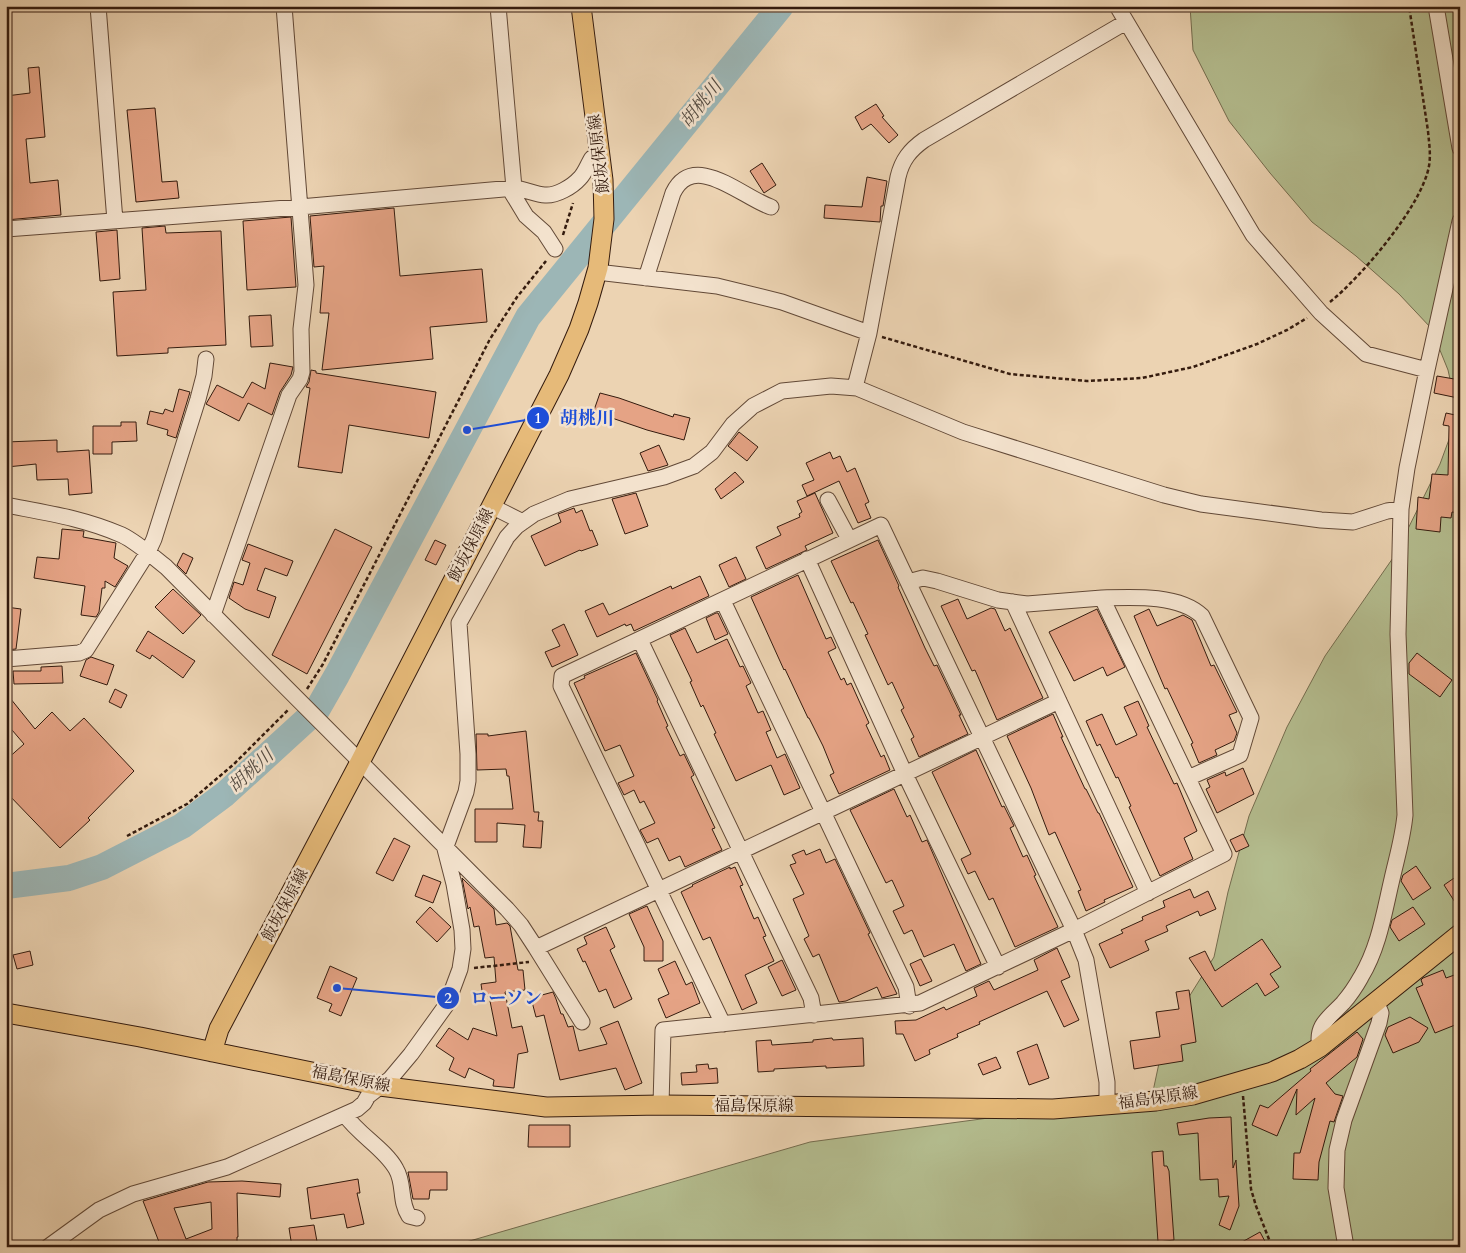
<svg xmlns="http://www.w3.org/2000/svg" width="1466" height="1253" font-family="Cardo,'Noto Serif JP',serif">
  <rect width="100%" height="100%" fill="#ecd3b2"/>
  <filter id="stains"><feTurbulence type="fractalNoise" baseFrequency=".004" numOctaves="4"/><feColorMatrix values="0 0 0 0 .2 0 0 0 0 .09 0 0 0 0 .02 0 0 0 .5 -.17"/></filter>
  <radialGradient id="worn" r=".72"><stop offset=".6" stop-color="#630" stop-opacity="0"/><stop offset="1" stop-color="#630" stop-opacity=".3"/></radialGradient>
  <path fill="#b4bd8f" stroke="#746c4e" d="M1190,6H1460V1247H449L810,1142L1152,1096L1165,1035L1214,957L1228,892L1249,816L1287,727L1325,656L1395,555L1440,464L1458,415L1448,370L1431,328L1399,294L1356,256L1312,222L1270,173L1229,121L1193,50Z"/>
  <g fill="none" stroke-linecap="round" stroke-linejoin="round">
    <path stroke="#9cb6b6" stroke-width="26" d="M6,886L69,878L102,867L182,826L225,794L317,710L337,675L528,317L781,6"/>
  </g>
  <path fill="#e5a385" stroke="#341b0e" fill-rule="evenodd" d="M39,67L45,137L26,139L30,183L58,180L61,215L6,220V96L30,93L28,68Z
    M876,104L884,116L882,117L898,135L889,143L871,124L862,130L855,117Z
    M155,108L162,182L177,181L179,198L136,202L127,110Z
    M762,163L776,185L764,193L750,171Z
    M867,177L887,181L883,206H881L880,222L824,218L825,205L862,207Z
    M394,208L400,276L482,269L487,322L430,327L433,359L322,370L329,313H320L324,266L314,267L310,216Z
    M291,217L296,287L247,290L243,221Z
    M165,226L166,233L221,231L226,345L168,348V353L117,356L113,292L146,290L142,228Z
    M117,230L120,279L100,281L96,232Z
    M271,315L273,346L251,347L249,316Z
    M270,363L293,367L291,375L280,392L272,415L248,403L239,421L206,404L217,385L243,398L252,382L265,389Z
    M311,370L316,371V373L436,392L429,438L349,425L342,473L298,467L310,388L306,387L309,382Z
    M1437,376L1460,380L1458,398L1434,393Z
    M179,389L190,392L176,438L167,435L168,430L147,424L150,411L163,414L165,409L173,412Z
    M600,393L619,398L673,417L674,414L690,418L684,440L647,430L609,417V418L593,413Z
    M1446,413L1460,416V513L1452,512L1451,518L1441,517L1440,532L1416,529L1418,497L1429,499L1432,474L1448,475L1449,426L1443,425Z
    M121,422H136L137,441L112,442V454H93V426H121Z
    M739,432L758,447L747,461L728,446Z
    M57,440V452L89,450L92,493L69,495L68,479L37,480L36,464L7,467L6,442Z
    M659,445L668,465L648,471L640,453Z
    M830,452L833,459L840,456L847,472L855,468L869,502L865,504L871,518L858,523L839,481L807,496L802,485L814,480L806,463Z
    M735,472L744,482L721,499L715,489Z
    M636,493L648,526L625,534L612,499Z
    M815,493L833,533L805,546L807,550L766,569L756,547L781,535L777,527L800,517L799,514L802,512L797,501Z
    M574,508L576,513L582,510L590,531L592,530L598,545L581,551L580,550L545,566L531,536L561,522L558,514Z
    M62,529L84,531L83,537L116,543L114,558L128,566L115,587L105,581V588H102L99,612L96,617L81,615L85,586L34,578L37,557L59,559Z
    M335,529L372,547L307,674L272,655Z
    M435,540L446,545L436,565L425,560Z
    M878,540L899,586L898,587L925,648L934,666L937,665L961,715H959L968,734L919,757L911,739L914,737L901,710L904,708L892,682L888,685L865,635L868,634L853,602L851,603L831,561Z
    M248,544L293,561L287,576L265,568L257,590L276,597L269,618L245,609L229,598L234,582L243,585L250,563L242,560Z
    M183,553L193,558L186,574L177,565Z
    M736,557L746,579L729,587L719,565Z
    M798,575L826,639L831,637L836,648L828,652L841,680L844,678L847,685L851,683L869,723L866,725L881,757L884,755L890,770L839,794L830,775L834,773L823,746L809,718H808L785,669L784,670L751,597Z
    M700,576L709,596L634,631L631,624L626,626L625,624L597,637L585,611L603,603L609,615L671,586L672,589Z
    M173,589L201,615L183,634L155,607Z
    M958,599L967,619L991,608L995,609L1005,631L1010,628L1043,698L997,720L975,670L972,671L941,606Z
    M6,607L21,609L16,649L6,650Z
    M1097,609L1125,667L1107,676L1103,667L1074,681L1049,632Z
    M1149,609L1157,626L1183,615L1192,620L1211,666L1214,665L1237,712L1229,715L1237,733L1234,741L1215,750L1217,755L1199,763L1191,744L1193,743L1167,688L1165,689L1134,616Z
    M716,613H718L728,634L715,640L706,618Z
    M564,624L578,655L552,667L545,652L560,646L552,630Z
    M685,628L697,653L727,639L740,667L743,666L751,683L746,686L758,713L763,711L771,730L766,732L777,758L785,754L800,788L784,795L771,765L736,781L714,734L716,733L703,705L701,707L690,682L692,681L670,635Z
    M148,631L195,661L183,678L152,655L150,659L136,651Z
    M636,653L658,700L657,701L668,726L666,727L680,756L684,754L694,775L691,777L715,828L712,829L722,850L685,867L680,856L669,861L658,838L647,843L640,830L655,823L644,801L640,803L634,790L624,795L618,783L634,776L620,745L605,751L574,683L585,678L584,676Z
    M1417,653L1452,680L1440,697L1409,674V663Z
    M91,657L114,665L107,685L80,676L86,660Z
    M62,666L63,683L14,684L13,671H41V667Z
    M115,689L127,695L121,708L109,702Z
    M6,693L35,729L52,712L70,731L84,718L134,771L88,818L90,820L60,848L6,792V760L24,744L6,723Z
    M1138,701L1149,726L1147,727L1174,784L1177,783L1197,831L1184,838L1193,859L1160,876L1129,807L1131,806L1118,777L1116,778L1100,744L1097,746L1086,721L1102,714L1116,745L1137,735L1124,707Z
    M1053,714L1063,737H1061L1085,789H1086L1098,813H1099L1133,887L1104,900L1105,902L1086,911L1078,891L1081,890L1055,832L1049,835L1031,788L1007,736Z
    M526,731L534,812H539L538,821H543L541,848L523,847L525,825L497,823V842H475V809H513L509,776H507L506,769L477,770L476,734H488V736Z
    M976,750L1002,807L1004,806L1014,826L1010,828L1023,857L1027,855L1036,875L1034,876L1058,927L1015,947L993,898L989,900L975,871L968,874L961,859L971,854L932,772Z
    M1243,768L1254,794L1217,813L1206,789L1210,787L1207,780L1225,772L1226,776Z
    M894,789L907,817L910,815L922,842L927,840L981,964L966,971L954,944L924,957L912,930L904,934L893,911L904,906L892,880L886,883L850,810Z
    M1243,834L1249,846L1236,852L1230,840Z
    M394,838L410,846L393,881L376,873Z
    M820,849L826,863L835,859L870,933L868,934L897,994L882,998L877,987L846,1001L839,1002L819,954L813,957L804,939L809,936L793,899L804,894L790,865L796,863L792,855L804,850L806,855Z
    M1416,866L1431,888L1413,900L1401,881L1403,875Z
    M730,867V869L735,867L743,885L740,886L754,919L758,917L766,936L763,937L774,961L745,975L757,1003L742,1010L710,937L703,940L681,892L693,886L692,885Z
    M1460,874V910L1444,885Z
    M423,875L441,882L433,903L415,896Z
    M462,878L494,909L496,925L507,923L510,926L518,970H523L525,990L505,992L512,1028L522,1026L528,1052L518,1054L514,1088L493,1086L494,1080L469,1068L465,1078L449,1070L454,1058L436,1046L449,1028L468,1040L473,1028L497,1036L489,996L483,997L481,984L496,982L494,957L485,958L479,926L474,927L470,907L468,909Z
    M1190,889L1194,898L1208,891L1216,909L1200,916L1198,911L1166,926L1168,931L1145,941L1149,950L1110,968L1099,944L1123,933L1121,930L1143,920L1142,917L1165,907L1163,901Z
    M647,906L663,941V961H644V947L629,914Z
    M430,907L451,927L437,942L416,922Z
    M1413,907L1425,924L1399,941L1390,927L1392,920Z
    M606,927L615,947L610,950L632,999L614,1008L606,989L599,992L585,961L583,962L577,949L587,944L584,937Z
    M1262,939L1281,967L1270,974L1279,987L1265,996L1257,983L1222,1007L1189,958L1205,951L1215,971Z
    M1057,948L1070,977L1061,981L1079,1020L1064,1027L1047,991L979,1022L980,1024L957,1034L958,1037L929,1050L930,1054L915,1061L903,1034H896L895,1021L916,1020L944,1007L946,1010L977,996L974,988L989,981L994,990L1038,970L1034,960Z
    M30,951L33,965L17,969L13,955Z
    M921,959L932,981L920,986L910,964Z
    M782,960L796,990L782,996L768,967Z
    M675,961L686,985L692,982L700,1003L666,1018L658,999L669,994L658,969Z
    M330,966L357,978L341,1016L329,1011L332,1004L317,998Z
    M1443,970L1446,978L1460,973V1023L1435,1033L1416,988L1423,985L1421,980L1423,978Z
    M1189,990L1196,1042L1181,1045L1183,1061L1134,1069L1130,1041L1160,1037L1156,1012L1179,1009L1176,992Z
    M553,992L556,999L561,1014H563L568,1027L573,1026L579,1051L607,1044L600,1028L618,1021L642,1083L625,1090L616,1068L560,1080L544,1015L536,1017L531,998Z
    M1410,1017L1428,1028L1419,1042L1393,1053L1385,1035L1388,1027Z
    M1357,1032L1363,1039L1357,1057L1326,1083L1335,1094L1343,1096L1334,1122L1330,1121L1319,1162L1318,1180L1293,1179L1294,1153H1300L1315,1098L1296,1115L1297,1089L1277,1136L1252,1125L1260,1105L1268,1108L1311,1071L1310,1069Z
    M832,1038L833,1040L863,1038L864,1066L826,1068V1066L774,1069V1071L758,1072L756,1041L771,1040L772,1045L813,1042V1040Z
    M1037,1044L1049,1078L1029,1085L1017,1052Z
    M996,1057L1001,1068L983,1075L978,1064Z
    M708,1064L709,1069L717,1068L718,1083L682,1085L681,1073L697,1072L696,1065Z
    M1231,1117L1233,1168L1236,1160L1239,1206L1230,1230L1219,1225L1229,1196L1219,1197L1218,1179L1200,1180L1198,1133L1179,1135L1177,1123L1209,1118Z
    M529,1125H570V1147H528Z
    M1163,1151L1164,1166H1167L1169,1171L1174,1240L1158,1242L1152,1152Z
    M408,1172H447V1190H430L429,1199H413Z
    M358,1179L360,1193H357L364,1224L347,1228L344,1214L311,1219L307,1188Z
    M242,1181L281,1184L280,1197L237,1193L238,1237H237V1247H161L143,1201L208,1182ZM211,1202L212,1229L186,1239L174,1208Z
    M314,1225L318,1247H292L289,1228Z
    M1260,1232L1268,1247H1233Z"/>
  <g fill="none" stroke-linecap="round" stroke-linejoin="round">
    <defs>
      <path id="minor" d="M98,6L115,221
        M498,6L514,188L512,193L526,216L544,232L555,249
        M1117,6L1253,235L1321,313L1366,354L1427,370
        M1436,6L1460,148
        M6,229L300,207L514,188C525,189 536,195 545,195C556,196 572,187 580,178C585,173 588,164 592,158L600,156
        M597,272L717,286L782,302L869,333
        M646,278L673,193C694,150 743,198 771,207
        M855,387L869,333L898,177C902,160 910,150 924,140L1126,22
        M828,500L849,539
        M6,505C47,513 83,518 122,535C138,543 152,556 166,567L507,909L521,925L536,948L1059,701
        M491,506L523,522
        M807,559L905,774L998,967
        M908,582L1074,930L1086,960L1107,1082V1105
        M1102,598C1132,597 1179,594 1202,616L1251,718L1240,755L1188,778
        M723,601L906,987L909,1006
        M1013,602L1148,893
        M213,615L289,395L300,379L302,372L301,329L306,285L284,6
        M640,640L811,998L814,1015
        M6,659L79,653L86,650L148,552L154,539L198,399L204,376L206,359
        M536,948L582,1022
        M1320,1047C1315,1025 1330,1017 1343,1003C1350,995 1356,986 1361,977C1379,947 1384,913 1392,879C1397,857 1403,837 1405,815L1398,634L1401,509L1407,468L1427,370L1460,221
        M661,1105L663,1030L920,1003L1074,930L1224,854L1102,598L1027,604L998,600L937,581L923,578L908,582L881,525L562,676L561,686L723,1024
        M345,1115C359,1135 385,1149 396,1169C405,1184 399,1201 409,1216L417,1218
        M48,1247L99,1210L133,1194L227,1167L357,1109L364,1103L368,1096L390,1079L411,1054L447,1004L460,969L463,949L462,930L454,884L445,849L466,792L468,781V754L459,623L507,537L517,526L534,514L570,499L664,477L694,466L712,452L733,424L753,406L782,391L831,386L857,388L963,432L1164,495L1201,504L1321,520L1353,522L1387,511L1401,509
        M1346,1247L1336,1188L1337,1150L1344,1120L1379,1023L1381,1013L1376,1001"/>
      <path id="major" d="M6,1013L140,1037L380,1086L546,1107L661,1105L1053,1109L1156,1101L1193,1095L1272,1072L1300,1059L1320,1047L1460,934
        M212,1052L219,1029L360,762L559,375L579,329L588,303L598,268L604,219L603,180L581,6"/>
    </defs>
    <use href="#minor" stroke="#624937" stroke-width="17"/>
    <use href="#major" stroke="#341b0e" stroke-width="21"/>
    <path stroke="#341b0e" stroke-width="2.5" stroke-dasharray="4 2.5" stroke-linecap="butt" d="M563,235L573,203
      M1330,302C1361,277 1422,206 1429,166C1431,154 1429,143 1428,131L1409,6
      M882,337L1010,374L1087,381L1142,378L1193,367L1257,344L1287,330L1307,318
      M307,689L323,664L371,571L490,339L517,297L546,261
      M127,836L187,804L234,764L288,710
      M474,968L529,962
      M1243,1096L1251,1189L1256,1206L1272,1247"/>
    <use href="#minor" stroke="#f3e2cd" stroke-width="15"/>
    <use href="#major" stroke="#e6ba79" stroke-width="19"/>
  </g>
  <g text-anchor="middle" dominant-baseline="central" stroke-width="5" stroke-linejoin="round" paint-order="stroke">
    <g font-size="16" fill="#341b0e" stroke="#f3e2cd">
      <text transform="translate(599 154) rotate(-97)">飯坂保原線</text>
      <text transform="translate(471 545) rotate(-63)">飯坂保原線</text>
      <text transform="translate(285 905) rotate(-62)">飯坂保原線</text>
      <text transform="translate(351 1079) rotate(11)">福島保原線</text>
      <text transform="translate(1158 1098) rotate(-8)">福島保原線</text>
      <text x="754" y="1106">福島保原線</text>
    </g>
    <g font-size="18" font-style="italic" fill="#534a40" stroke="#f3e2cd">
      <text transform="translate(701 104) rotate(-51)">胡桃川</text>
      <text transform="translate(251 771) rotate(-43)">胡桃川</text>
    </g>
  </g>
  <path fill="none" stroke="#1d4ed8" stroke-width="2" d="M467 430L538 418M337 988L448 998"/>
  <g fill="#1d4ed8" stroke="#f3e2cd" stroke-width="2">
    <circle cx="467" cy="430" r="5"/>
    <circle cx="337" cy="988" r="5"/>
    <circle cx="538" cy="418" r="12"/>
    <circle cx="448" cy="998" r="12"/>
  </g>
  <g font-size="15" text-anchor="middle" font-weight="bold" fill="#fff">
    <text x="538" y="423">1</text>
    <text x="448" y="1003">2</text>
  </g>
  <g font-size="18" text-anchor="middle" font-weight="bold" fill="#1d4ed8" stroke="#f3e2cd" stroke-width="5" stroke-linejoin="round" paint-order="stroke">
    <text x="587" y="424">胡桃川</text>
    <text x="506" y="1004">ローソン</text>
  </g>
  <rect width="1466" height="1253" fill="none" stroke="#ecd3b2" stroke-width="25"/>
  <rect x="8" y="8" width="1451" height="1238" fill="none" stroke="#341b0e" stroke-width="2.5"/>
  <rect x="12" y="12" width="1441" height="1228" fill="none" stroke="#341b0e"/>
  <rect width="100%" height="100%" filter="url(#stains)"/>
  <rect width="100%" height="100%" fill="url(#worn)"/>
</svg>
